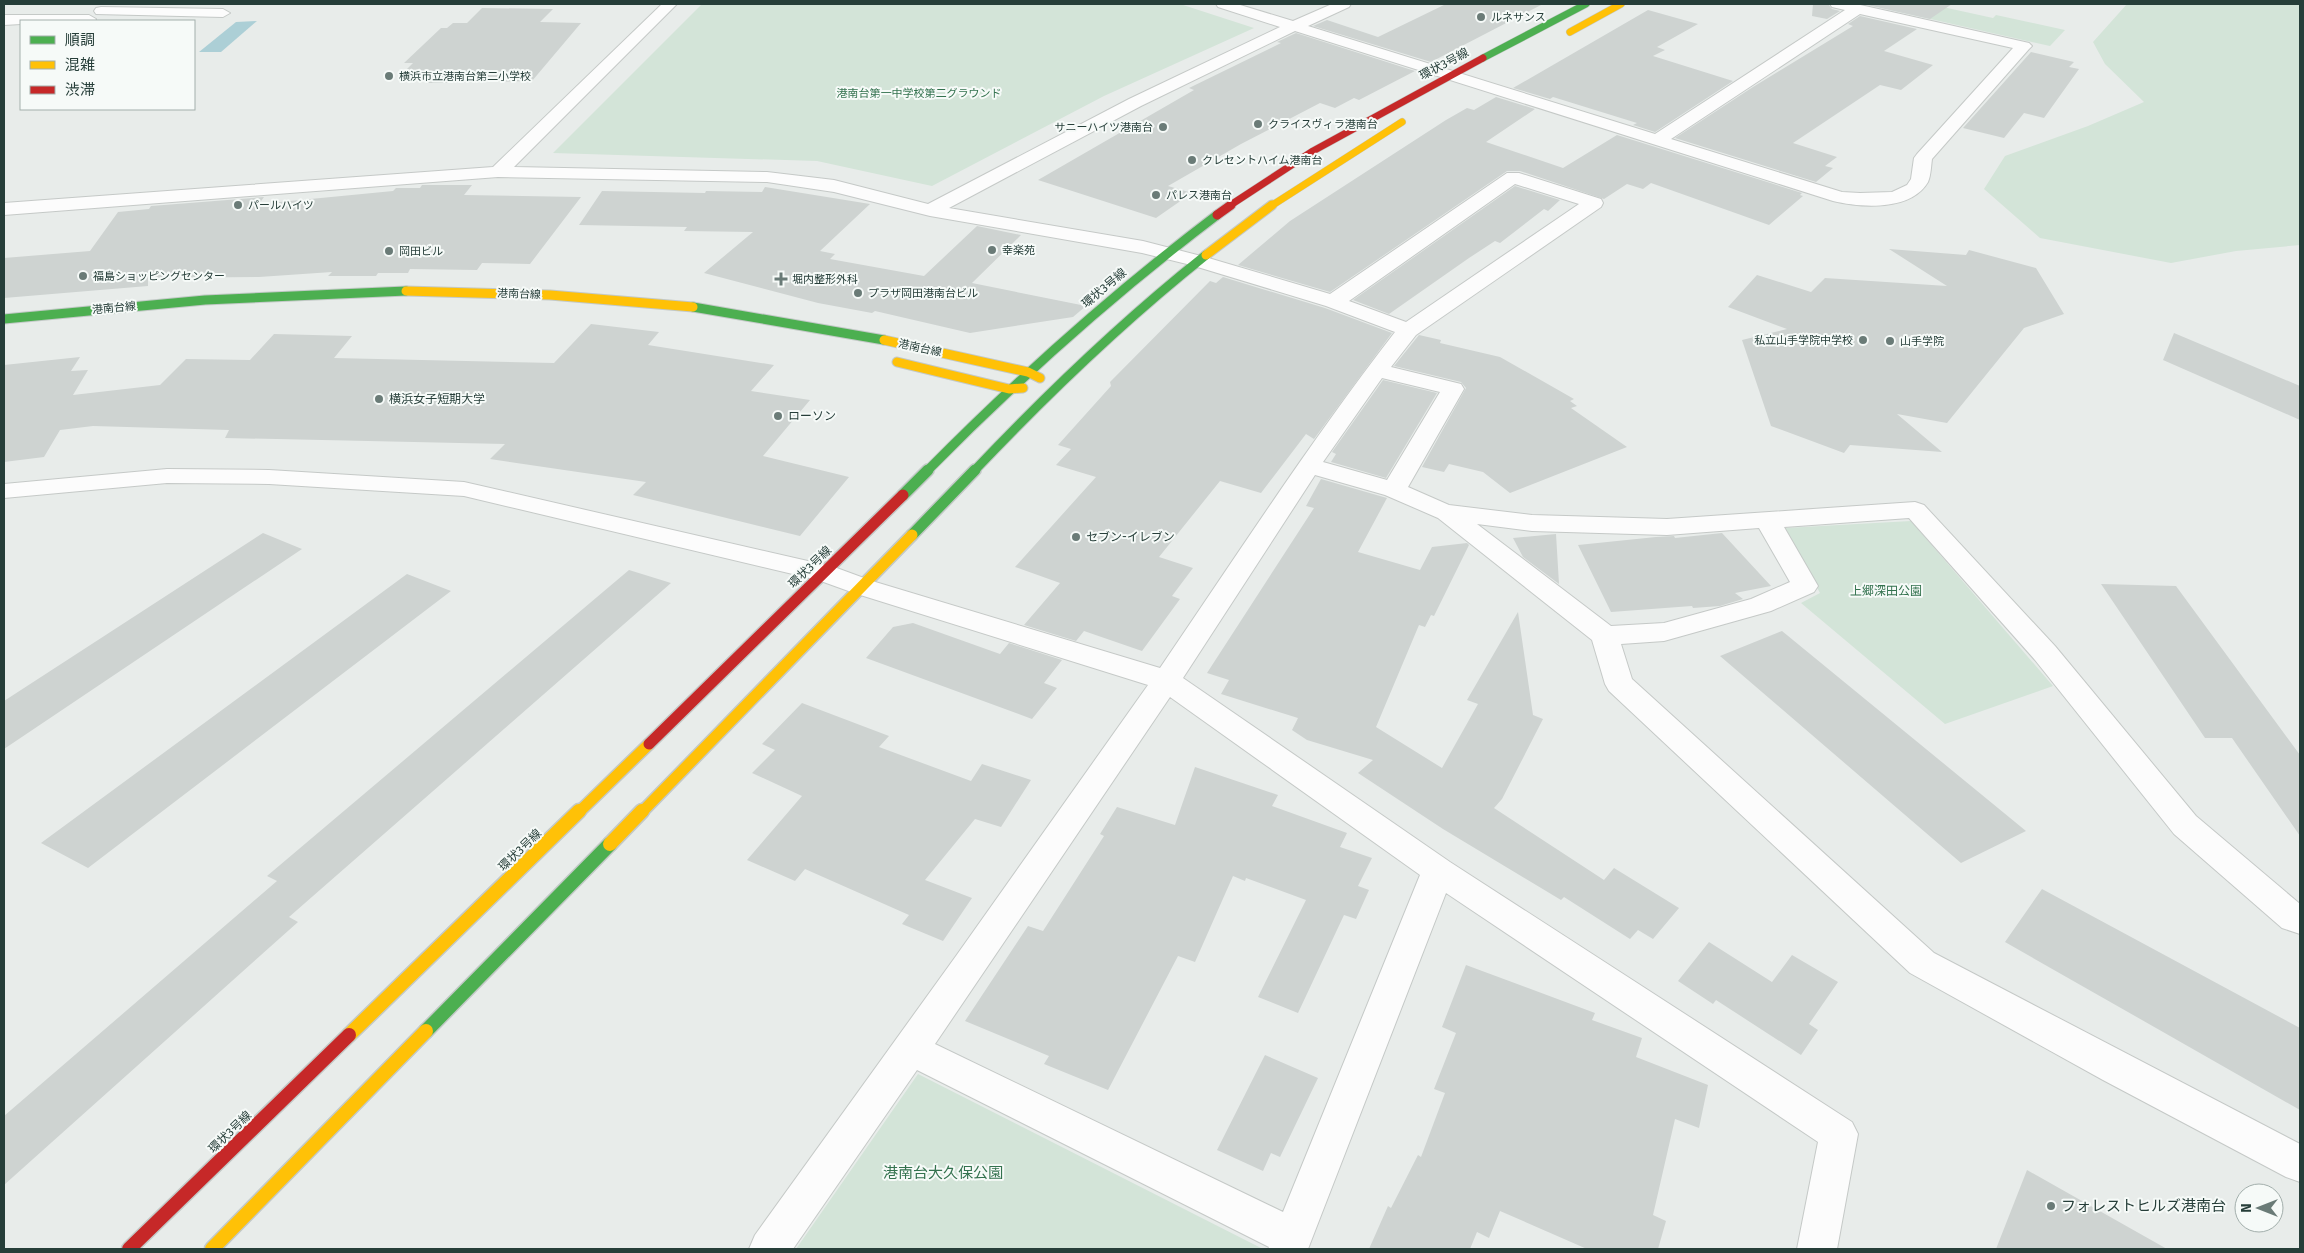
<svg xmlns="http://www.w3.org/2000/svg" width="2304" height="1253" font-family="'Fira Sans','Noto Sans JP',sans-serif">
  <rect width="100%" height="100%" fill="#e8ecea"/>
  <path fill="#d3e4d8" d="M702,4H1180L1254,28L1104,96L932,186L817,161L553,153Z
    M1897,4H1929L1993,18L1996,15L2065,30L2050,46L1882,8Z
    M2127,4H2300V245L2236,251L2171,263L2040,238L1984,189L2005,156L2088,126L2144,102L2105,64L2093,42Z
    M1911,521L2053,686L1945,724L1801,603L1820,593L1785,528Z
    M918,1074L1263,1249H796Z"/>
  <path fill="#accfd6" d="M257,21L221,52H199L236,22Z"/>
  <path fill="#ced3d1" d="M1446,4H1543L1431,62L1313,26L1327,20L1378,37Z
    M1813,4H1828L1832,9L1840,11L1827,19L1812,16Z
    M1863,4H1952L1930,19Z
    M482,8L553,9L540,22L581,23L532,81L428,83L432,79H397L413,63H404L441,28H447L453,23H467Z
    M1648,10L1698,24L1657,47L1665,50L1653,56L1733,81L1655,132L1633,125L1637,123L1553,97L1550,99L1513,88Z
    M1860,16L1917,29L1884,51L1933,65L1901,90L1880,85L1793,143L1837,157L1825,166L1833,168L1816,182L1675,138L1753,87L1853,26L1848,24Z
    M1296,33L1415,71L1359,100L1354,98L1335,108L1320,103L1241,144L1168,186L1192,193L1156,218L1038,180L1194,90L1189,88L1281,43L1277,42Z
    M2031,52L2074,62L2069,67L2079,69L2044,118L2024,113L2004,138L1963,128Z
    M1496,97L1535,109L1486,142L1563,168L1617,135L1802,193L1800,195L1803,196L1769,225L1651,183L1643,189L1627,184L1604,199L1520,171H1507L1330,292L1238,265L1290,221L1446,120L1467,108L1474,110Z
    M422,185H472L464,195L581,197L530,264L482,263L477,270L410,269L408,273H378L376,276H328L332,272L259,277L148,278V286L4,298V258L90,251L118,212L149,209L151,206L264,197L259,204L393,191L396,188H420Z
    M1515,186L1560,200L1548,211L1544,209L1500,243L1495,241L1469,258L1389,314L1353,300Z
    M765,187L870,204L820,251L835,254L830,259L924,276L977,226L1021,235L972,283L1086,306L1073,317L970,333L875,311L872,313L818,303L704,273L753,232L684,231L687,227L579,225L602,191L705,193L706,191L762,192Z
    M1889,249L1966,255L1969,250L2036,268L2064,314L2024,328L1947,423L1897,414L1942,452L1850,445L1844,453L1771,426L1742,340L1787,329L1728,307L1757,275L1811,292L1825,278L1947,286Z
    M1223,277L1325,308L1392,333L1314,439L1306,434L1261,493L1220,481L1159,557L1193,568L1172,596L1180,599L1142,651L1084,631L1076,641L1024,625L1060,583L1015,567L1096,477L1056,465L1071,449L1058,445L1111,386L1110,382L1210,281L1216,283Z
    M591,324L659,332L648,345L774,365L751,391L810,400L763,456L849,477L800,536L633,495L646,482L490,459L505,444L225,438L229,430L93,426L60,430L44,457L4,462V365L80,357L71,371L88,370L73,395L160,385L186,359L250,360L274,334L352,336L334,358L554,363Z
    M2174,333L2300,386V420L2163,360Z
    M1419,335L1441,340L1440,343L1500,357L1574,399L1570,401L1577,406L1571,408L1627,447L1510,493L1483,472L1449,464L1444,472L1422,467L1466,388L1461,382L1394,366Z
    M1383,380L1437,393L1386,478L1331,462L1336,454L1332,452Z
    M1321,479L1387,498L1358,552L1420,570L1432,547L1467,543L1469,545L1434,616L1431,615L1425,627L1419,625L1376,727L1442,768L1478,704L1467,700L1518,612L1533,715L1543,719L1502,799L1494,808L1604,880L1614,868L1679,908L1653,939L1638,930L1630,939L1564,897L1561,900L1443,829L1358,773L1373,760L1307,740L1292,730L1298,718L1221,694L1229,680L1207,673L1314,508L1306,506Z
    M263,533L302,549L4,749V701Z
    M1722,533L1771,586L1735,593L1743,599L1720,606L1693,608L1692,606L1611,612L1578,545L1656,537L1674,536L1675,538Z
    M1556,534L1559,584L1523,557L1513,538Z
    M629,570L671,583L289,917L298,922L4,1185V1116L277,881L267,876Z
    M407,574L451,591L88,868L41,843Z
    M2101,584L2176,586L2300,755V836L2232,738H2205Z
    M913,623L1000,654L1009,643L1062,660L1044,683L1057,688L1032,719L866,658L893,627Z
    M1782,631L2026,831L1961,863L1720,656Z
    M802,703L889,736L879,747L971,781L982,764L1031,780L1001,827L975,819L925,880L972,898L943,941L902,924L909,915L805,869L795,881L747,860L802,796L752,773L775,750L762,744Z
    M1195,767L1278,795L1272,806L1347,833L1340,847L1372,858L1358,886L1369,890L1356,919L1344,915L1298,1013L1258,997L1306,900L1246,878L1245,881L1233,876L1195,962L1178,956L1108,1090L1044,1064L1049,1056L965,1021L1028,926L1043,931L1104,836L1100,834L1117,807L1175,825Z
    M2042,889L2300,1028V1110L2005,942Z
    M1709,942L1772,982L1792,955L1838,982L1809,1024L1818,1030L1801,1055L1716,1000L1713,1004L1678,981Z
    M1466,965L1595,1013L1592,1020L1642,1038L1636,1057L1708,1085L1699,1128L1675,1119L1653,1215L1666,1221L1658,1249H1587L1500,1211L1489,1238L1477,1232L1470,1249H1369L1388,1206L1391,1208L1418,1155L1421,1157L1445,1093L1434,1089L1456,1033L1442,1027Z
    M1265,1055L1318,1078L1280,1157L1271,1153L1263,1171L1217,1150Z
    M2027,1170L2167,1249H1996Z"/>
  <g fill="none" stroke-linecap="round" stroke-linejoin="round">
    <defs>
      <path id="street" d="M662,4H677L514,167L767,172L834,180L928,204L1129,99L1280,27L1218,7L1216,4H1237L1293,21L1332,4H1351L1349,7L1308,26L1655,134L1845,10L1832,7L1830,4H1856L2029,43L2032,46L2029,49L1932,159C1931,166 1931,175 1928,182C1911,211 1862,208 1833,201L1295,31L1141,106L949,208L1143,241L1205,257L1330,294L1507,173H1519L1601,199L1603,203L1601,207L1416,335L1391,367L1461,384L1464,389L1408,487L1449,505L1532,515L1667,519L1915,502L1924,505L2055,646L2196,816L2300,904V934L2282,928L2174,834L2035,660L1909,518L1784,527L1818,586L1814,592L1771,611L1664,641L1621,644L1632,679L1934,953L2300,1144V1182L2286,1177L2103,1080L1910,973L1609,691L1605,684L1592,640L1438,518L1385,495L1315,475L1183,678L1450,862L1852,1122L1858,1134L1837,1249H1797L1818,1142L1446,893L1308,1249H1268L1269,1247L917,1070L793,1249H749L755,1235L956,956L1148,685L854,593L818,580L464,496L269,484L167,483L4,498V484L167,469L269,470L464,482L834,567L872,581L1160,668C1237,555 1312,439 1395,332L1326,306L1191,265L1142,253L930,216L834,192L767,182L498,177L4,215V203L493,167ZM1860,14L2013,48L1917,154L1914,158L1911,179L1907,185L1892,192L1860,193L1842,192L1671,139ZM1515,184L1579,204L1406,322L1349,301ZM1382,378L1440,392L1387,480L1323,462ZM1477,524L1532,531L1667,535L1759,528L1790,582L1751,599L1664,623L1611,626ZM1170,697L1420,875L1283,1212L935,1044Z
        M101,7L223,9L230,13L223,17L96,14L94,11L96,8Z
        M4,15H89L96,19L95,21H21V24L4,25Z"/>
      <path id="fast-far3" d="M1483,58L1586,4"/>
      <path id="fast-far2" d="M693,307L884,340
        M4,319L205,300L406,291
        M927,471C1018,379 1114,293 1217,215
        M974,471C1047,394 1123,321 1206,255"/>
      <path id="fast-far1" d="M903,495L928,470
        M912,535L975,470"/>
      <path id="fast" d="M426,1031L610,844"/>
      <path id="slow-far3" d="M1570,32L1621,4
        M1271,206L1402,122"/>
      <path id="slow-far2" d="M1206,255L1272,205
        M406,291L550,295L693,307
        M884,340L1028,372L1040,378
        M897,362L1009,389L1023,388"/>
      <path id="slow-far1" d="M578,813L649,744
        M641,813L912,535"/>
      <path id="slow" d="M610,844L642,811
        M349,1035L579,811
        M212,1249L426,1031"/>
      <path id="jam-far3" d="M1229,206L1313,151L1483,58"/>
      <path id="jam-far2" d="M1217,215L1231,205"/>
      <path id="jam-far1" d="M649,744L903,495"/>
      <path id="jam" d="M129,1249L349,1035"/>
    </defs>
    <use href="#street" stroke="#c5c9c7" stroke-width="2"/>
    <use href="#fast-far3" stroke="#c3c9c7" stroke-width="8"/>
    <use href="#fast-far2" stroke="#c3c9c7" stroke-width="11"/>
    <use href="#fast-far1" stroke="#c3c9c7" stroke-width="14"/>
    <use href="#fast" stroke="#c3c9c7" stroke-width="17"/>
    <use href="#slow-far3" stroke="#c3c9c7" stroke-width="8"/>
    <use href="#slow-far2" stroke="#c3c9c7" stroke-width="11"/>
    <use href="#slow-far1" stroke="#c3c9c7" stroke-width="14"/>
    <use href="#slow" stroke="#c3c9c7" stroke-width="17"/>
    <use href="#jam-far3" stroke="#c3c9c7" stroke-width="8"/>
    <use href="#jam-far2" stroke="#c3c9c7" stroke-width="11"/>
    <use href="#jam-far1" stroke="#c3c9c7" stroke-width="14"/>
    <use href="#jam" stroke="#c3c9c7" stroke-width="17"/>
    <use href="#street" fill="#fcfcfc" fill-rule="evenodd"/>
    <use href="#fast-far3" stroke="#4caf50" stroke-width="7"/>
    <use href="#fast-far2" stroke="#4caf50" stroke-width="9"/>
    <use href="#fast-far1" stroke="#4caf50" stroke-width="11"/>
    <use href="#fast" stroke="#4caf50" stroke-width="14"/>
    <use href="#slow-far3" stroke="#ffc107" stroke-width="7"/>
    <use href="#slow-far2" stroke="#ffc107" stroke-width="9"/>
    <use href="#slow-far1" stroke="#ffc107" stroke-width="11"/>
    <use href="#slow" stroke="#ffc107" stroke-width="14"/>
    <use href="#jam-far3" stroke="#c62828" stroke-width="7"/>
    <use href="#jam-far2" stroke="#c62828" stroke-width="9"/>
    <use href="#jam-far1" stroke="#c62828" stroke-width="11"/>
    <use href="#jam" stroke="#c62828" stroke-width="14"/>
  </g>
  <g fill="#6a7b77" stroke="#f6faf8" stroke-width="2">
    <circle cx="1481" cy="17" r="5"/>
    <circle cx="389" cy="76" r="5"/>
    <circle cx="1258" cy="124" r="5"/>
    <circle cx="1163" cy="127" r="5"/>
    <circle cx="1192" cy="160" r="5"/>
    <circle cx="1156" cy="195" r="5"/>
    <circle cx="238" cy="205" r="5"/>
    <circle cx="992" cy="250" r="5"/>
    <circle cx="389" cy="251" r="5"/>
    <circle cx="83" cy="276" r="5"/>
    <path d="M778.5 271.5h5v5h5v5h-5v5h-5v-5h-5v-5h5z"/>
    <circle cx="858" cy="293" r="5"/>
    <circle cx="1863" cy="340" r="5"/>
    <circle cx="1890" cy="341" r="5"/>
    <circle cx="379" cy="399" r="5"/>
    <circle cx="778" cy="416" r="5"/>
    <circle cx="1076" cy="537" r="5"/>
    <circle cx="2051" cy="1206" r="5"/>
  </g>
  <g text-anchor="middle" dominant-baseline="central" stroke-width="4" stroke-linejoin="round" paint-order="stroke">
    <g font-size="11" fill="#263e39" stroke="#f6faf8" text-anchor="start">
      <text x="1491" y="17">ルネサンス</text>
      <text x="399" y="76">横浜市立港南台第二小学校</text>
      <text x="1268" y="124">クライスヴィラ港南台</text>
      <text x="1153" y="127" text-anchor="end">サニーハイツ港南台</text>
      <text x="1202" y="160">クレセントハイム港南台</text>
      <text x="1166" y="195">パレス港南台</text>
      <text x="248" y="205">パールハイツ</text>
      <text x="1002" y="250">幸楽苑</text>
      <text x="399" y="251">岡田ビル</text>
      <text x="93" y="276">福島ショッピングセンター</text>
      <text x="792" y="279">堀内整形外科</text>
      <text x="868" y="293">プラザ岡田港南台ビル</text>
      <text x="1853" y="340" text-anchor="end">私立山手学院中学校</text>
      <text x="1900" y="341">山手学院</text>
    </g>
    <g font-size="11" fill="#33724e" stroke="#f6faf8">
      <text x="919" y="93">港南台第一中学校第二グラウンド</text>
    </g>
    <g font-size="11" fill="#263e39" stroke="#f6faf8">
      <text transform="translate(519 294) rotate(2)">港南台線</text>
      <text transform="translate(114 308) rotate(-5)">港南台線</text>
      <text transform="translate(920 348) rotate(12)">港南台線</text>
    </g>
    <g font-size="12" fill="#263e39" stroke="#f6faf8">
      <text transform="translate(1444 64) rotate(-28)">環状3号線</text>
      <text transform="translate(1104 288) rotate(-40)">環状3号線</text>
      <text transform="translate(810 567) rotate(-44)">環状3号線</text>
      <text transform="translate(520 850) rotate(-44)">環状3号線</text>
      <text transform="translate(230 1132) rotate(-44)">環状3号線</text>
    </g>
    <g font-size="12" fill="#263e39" stroke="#f6faf8" text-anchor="start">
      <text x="389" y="399">横浜女子短期大学</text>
      <text x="788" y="416">ローソン</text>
      <text x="1086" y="537">セブン-イレブン</text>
    </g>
    <g font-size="12" fill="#33724e" stroke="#f6faf8">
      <text x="1886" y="591">上郷深田公園</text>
    </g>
    <g font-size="15" fill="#33724e" stroke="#f6faf8">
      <text x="943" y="1173">港南台大久保公園</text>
    </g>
    <g font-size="15" fill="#263e39" stroke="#f6faf8" text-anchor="start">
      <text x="2061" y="1206">フォレストヒルズ港南台</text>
    </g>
  </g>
  <rect width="2304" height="1253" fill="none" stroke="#263e39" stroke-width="10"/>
  <rect x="20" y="20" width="175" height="90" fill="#f6faf8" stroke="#a3afac"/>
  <rect x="30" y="36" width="25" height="8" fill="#4caf50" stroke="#a3afac"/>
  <text x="65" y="45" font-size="15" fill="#263e39">順調</text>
  <rect x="30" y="61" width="25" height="8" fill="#ffc107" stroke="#a3afac"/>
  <text x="65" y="70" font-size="15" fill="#263e39">混雑</text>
  <rect x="30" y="86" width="25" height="8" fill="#c62828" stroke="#a3afac"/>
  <text x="65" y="95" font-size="15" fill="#263e39">渋滞</text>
  <g transform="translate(2259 1208) rotate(270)"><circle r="24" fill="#f6faf8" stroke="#a3afac"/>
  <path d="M0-4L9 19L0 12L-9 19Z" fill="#6a7b77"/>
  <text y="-8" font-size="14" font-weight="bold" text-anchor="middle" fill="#263e39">N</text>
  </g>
</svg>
